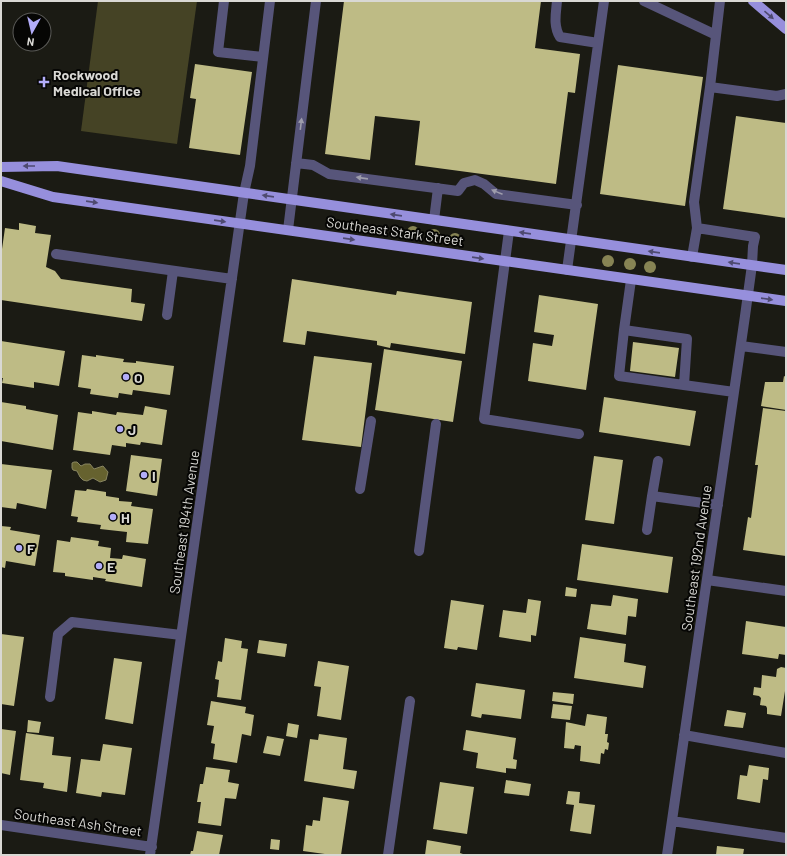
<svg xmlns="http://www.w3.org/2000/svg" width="787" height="856" font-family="Barlow,sans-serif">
  <rect width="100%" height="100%" fill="#1b1b14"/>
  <path fill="#454325" d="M98,1H197L177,144L81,131Z"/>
  <path fill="#66622f" stroke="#888560" d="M74,462H77L81,466L85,464H90L94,469L103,466L108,472L106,480L100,482L93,478L87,481L83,480L80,477L77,471L73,470L72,468V463Z"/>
  <path fill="#bebb85" d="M344,1H541L535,48L580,54L575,93L568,92L556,184L415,165L420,121L375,116L370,160L325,154Z
    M195,64L252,72L240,155L189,148L196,99L190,98Z
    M618,65L703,77L685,206L600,194Z
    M736,116L786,123V218L723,209Z
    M19,223L36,226L35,233L51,235L46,267L55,271L61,279L132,289L131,302L145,304L142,321L1,300V256L5,228L19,230Z
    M292,279L396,295L397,291L472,302L465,354L391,343L390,348L377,345V341L307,331L305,345L283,342Z
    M539,295L598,304L586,390L528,381L533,343L552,346L554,335L534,332Z
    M1,341L65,351L59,386L34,382V388L2,383L3,378H1Z
    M633,342L679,348L675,377L630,371Z
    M384,349L462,361L453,422L375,410Z
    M82,355L96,357V355L124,359L123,362L136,363V361L174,366L170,395L133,390L132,395L119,393L118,398L90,394L91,389L78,387Z
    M314,356L372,363L361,447L302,440Z
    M784,376L786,377V410L761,406L765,382H783Z
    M604,397L696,411L690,446L599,432Z
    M1,402L26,406V409L58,415L53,450L1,441Z
    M145,406L167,410L162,445L141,442L140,445L126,443V447L112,445L110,455L73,450L78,412L92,414V411L116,415L117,412L143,415Z
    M763,408L786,411V556L743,550L748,517L751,518L758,465H755Z
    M131,455L162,459L157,496L126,491Z
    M594,456L623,460L614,524L585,520Z
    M1,464L52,470L46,509L17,503L16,509L1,507Z
    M87,489L106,492V496L119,498V501L132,502L131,506L153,509L148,544L126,542L127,532L100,529L101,525L77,522L78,517L71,516L75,490L86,491Z
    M1,526L11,527L10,530L40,535L35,566L6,561L5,568L1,567Z
    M71,537L99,541L98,546L111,548L110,558L122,559L123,555L146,559L142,587L105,581L106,579L93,577V580L65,576V573L53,572L57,540L70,542Z
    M582,544L673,557L668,593L577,580Z
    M566,587L577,589L576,597L565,596Z
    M613,595L638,599L636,617L628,616L626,635L587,629L591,604L611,606Z
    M528,599L541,601L536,636L531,635V642L499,637L503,610L526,613Z
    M451,600L484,605L477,650L458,647L457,650L444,648Z
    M746,621L786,627V655L779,654L778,659L742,654Z
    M1,634L24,637L14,706L1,704Z
    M580,637L626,644L624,662L646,666L643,688L574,678Z
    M225,638L242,641L241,648L248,649L241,700L217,697L219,680L215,679L218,661L222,662Z
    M259,640L287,644L285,657L257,653Z
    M114,658L142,662L133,724L105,719Z
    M318,661L349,666L341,720L317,716L321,687L314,686Z
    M781,667L786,668V691H785L781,716L767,714V708L766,706L760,705L761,698L759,696L753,695L754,687L761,688L762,675L776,677L777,669Z
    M476,683L525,690L521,719L482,714L481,718L471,716Z
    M553,692L574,694L573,704L552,701Z
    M211,701L246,707L245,713L254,715L251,736L242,734L237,763L213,759L215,744L211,743L214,726L207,725Z
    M553,704L572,706L570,720L551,718Z
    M727,710L746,713L743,728L724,726Z
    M587,714L607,717L605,734H608L607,742L609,743L608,750L605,749L604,754L601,753L600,764L580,761L581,746L575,745L574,749L564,748L566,722L585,726Z
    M28,720L41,722L39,733L27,732Z
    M288,723L299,725L297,738L286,736Z
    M1,729L16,731L10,775L1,773Z
    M466,730L516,738L513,759L517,760L516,769L506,768V773L476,768L478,753L463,750Z
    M26,733L54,737L52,755L71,757L67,792L43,788L44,783L20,780Z
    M319,734L347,738L343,769L357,771L354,789L304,781L310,739L318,740Z
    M267,736L284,739L280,756L263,753Z
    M103,744L132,748L125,795L102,792L101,797L76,793L81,759L100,761Z
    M749,765L769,768L768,780L763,779L760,803L737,799L740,775L747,776Z
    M206,767L230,770L228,782L239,784L236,799L225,798L221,826L198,823L201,802H197L200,784H203Z
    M506,780L531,784L529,796L504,793Z
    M440,782L474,787L467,834L433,829Z
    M568,791L580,792L579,803L595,805L591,834L570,831L574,805L566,804Z
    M323,797L349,801L341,855H332L303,851L306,825L312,826L313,820L320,821Z
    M197,831L223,835L219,855H190L191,851H193Z
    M271,839L280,840L279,850L270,849Z
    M427,840L461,846L460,853L466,855H425Z
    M717,846L744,849L743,855H716Z"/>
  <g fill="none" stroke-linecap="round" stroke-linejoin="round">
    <path stroke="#57557a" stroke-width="10" d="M224,1L218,52L263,57
      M557,1C556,13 553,26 560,37L598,43
      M644,1L716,35
      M710,87L777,96L786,94
      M296,163L313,165L329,174L458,191L464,183L475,180L484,184L496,194L577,205
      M434,220L438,188
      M288,230L316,1
      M509,231L484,419L579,434
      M56,254L232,279
      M692,257L697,228L694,202L710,87L720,1
      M567,270L604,1
      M631,280L624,330L619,376L734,392
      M167,315L173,271
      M624,330L687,339L684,385
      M741,346L786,352
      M360,489L371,421
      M652,496L658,461
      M647,530L652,496L718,505
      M419,551L436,424
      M707,580L786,591
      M50,697L58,634L72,622L181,635
      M684,735L786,753
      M672,821L786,838
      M1,825L152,847
      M150,855L244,193L250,166L270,1
      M388,855L410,701
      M667,855L745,316L752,265L753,246L755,237L697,228"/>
    <path stroke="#968fdc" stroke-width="10" d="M753,1L786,29
      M1,167L57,166L786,270
      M1,181L53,197L786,301"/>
  </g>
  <g fill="#878454">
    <circle cx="413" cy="232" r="6"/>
    <circle cx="434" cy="235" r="6"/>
    <circle cx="455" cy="239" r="6"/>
    <circle cx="608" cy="261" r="6"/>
    <circle cx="630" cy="264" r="6"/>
    <circle cx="650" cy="267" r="6"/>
  </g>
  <defs><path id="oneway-solid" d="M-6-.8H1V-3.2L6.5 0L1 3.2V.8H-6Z"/></defs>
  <g fill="#4e4a70">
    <use href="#oneway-solid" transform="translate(769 15) rotate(41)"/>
    <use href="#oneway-solid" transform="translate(29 166) rotate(180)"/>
    <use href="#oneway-solid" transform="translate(268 196) rotate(-172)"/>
    <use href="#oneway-solid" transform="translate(92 202) rotate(8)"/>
    <use href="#oneway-solid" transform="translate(396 215) rotate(-172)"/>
    <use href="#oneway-solid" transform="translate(220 221) rotate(8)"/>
    <use href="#oneway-solid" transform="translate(525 233) rotate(-172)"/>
    <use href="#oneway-solid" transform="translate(349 239) rotate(8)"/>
    <use href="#oneway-solid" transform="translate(654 252) rotate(-172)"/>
    <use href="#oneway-solid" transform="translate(478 258) rotate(8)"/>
    <use href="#oneway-solid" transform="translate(734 263) rotate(-172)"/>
    <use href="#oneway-solid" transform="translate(767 299) rotate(8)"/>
  </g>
  <g fill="#9e9dac">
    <use href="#oneway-solid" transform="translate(301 124) rotate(-83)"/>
    <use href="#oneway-solid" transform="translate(362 178) rotate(-172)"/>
    <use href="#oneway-solid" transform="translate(497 192) rotate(-158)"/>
  </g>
  <g fill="#b3adf9" stroke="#060604" stroke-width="1.5">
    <path d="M42 76h4v4h4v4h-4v4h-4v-4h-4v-4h4z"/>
    <circle cx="126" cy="377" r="4"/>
    <circle cx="120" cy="429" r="4"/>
    <circle cx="144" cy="475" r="4"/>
    <circle cx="113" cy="517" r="4"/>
    <circle cx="19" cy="548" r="4"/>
    <circle cx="99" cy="566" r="4"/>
  </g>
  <g text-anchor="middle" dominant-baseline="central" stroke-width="4" stroke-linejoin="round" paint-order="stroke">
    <g font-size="14" font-weight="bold" fill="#d9d8d4" stroke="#060604" text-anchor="start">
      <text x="53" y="74">Rockwood<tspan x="53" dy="16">Medical Office</tspan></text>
      <text x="134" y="377">O</text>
      <text x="128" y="429">J</text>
      <text x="152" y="475">I</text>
      <text x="121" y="517">H</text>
      <text x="27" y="548">F</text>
      <text x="107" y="566">E</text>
    </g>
    <g font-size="14" fill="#d9d8d4" stroke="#060604">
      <text transform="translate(395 231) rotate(8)">Southeast Stark Street</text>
      <text transform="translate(184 522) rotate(-82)">Southeast 194th Avenue</text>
      <text transform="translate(696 558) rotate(-82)">Southeast 192nd Avenue</text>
      <text transform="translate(78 822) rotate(8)">Southeast Ash Street</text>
    </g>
  </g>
  <rect width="787" height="856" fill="none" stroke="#d9d8d4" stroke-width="4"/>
  <g transform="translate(32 32) rotate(188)"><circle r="19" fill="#060604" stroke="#5a5a57"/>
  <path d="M0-3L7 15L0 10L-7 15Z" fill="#b3adf9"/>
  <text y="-6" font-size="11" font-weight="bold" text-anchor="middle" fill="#d9d8d4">N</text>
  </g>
</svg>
